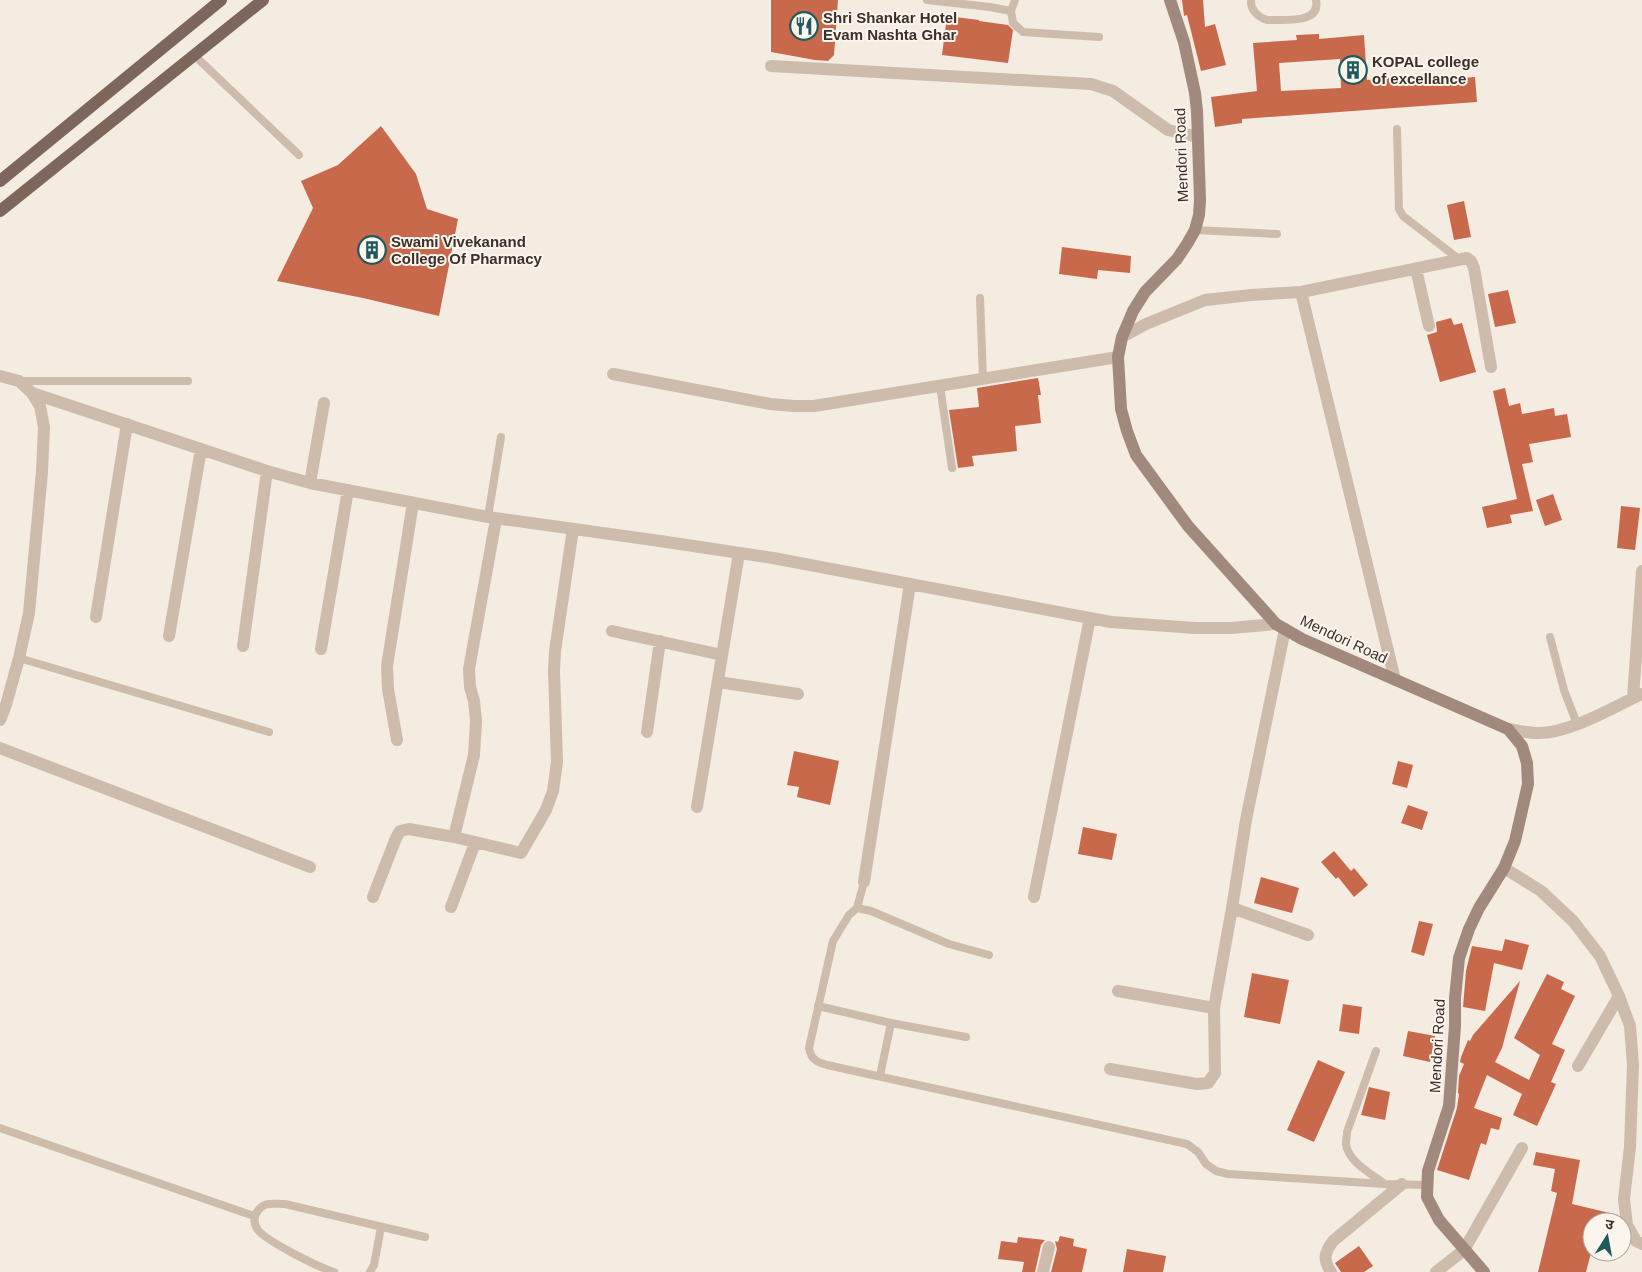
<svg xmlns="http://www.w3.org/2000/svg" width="1642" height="1272" font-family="Helvetica,'Noto Sans Devanagari',sans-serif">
  <rect width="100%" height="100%" fill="#f4ebe1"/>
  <path fill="#c8694b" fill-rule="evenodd" d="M771,0H838L834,55L828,61L815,60L771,52Z
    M1182,0H1203L1205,27L1215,24L1226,65L1201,71L1187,15L1184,16Z
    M947,16L979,20V21L1008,25L1013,30L1008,63L942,55Z
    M1319,34V39L1364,35L1367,80L1391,78V84L1475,77L1477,102L1242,119V123L1215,127L1211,97L1257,91L1253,43L1297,40L1296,35ZM1340,59L1341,88L1281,91L1279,63Z
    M381,126L416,174L427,209L458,219L439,316L363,298L277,281L313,208L301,181L338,165Z
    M1464,201L1471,237L1454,240L1447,205Z
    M1062,247L1131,256L1130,273L1098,270L1097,279L1059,274Z
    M1508,290L1516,323L1495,327L1488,294Z
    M1451,318L1454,325L1462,323L1476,372L1440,382L1427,335L1437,332L1436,322Z
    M1038,378L1041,395H1038L1041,423L1015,426L1017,451L972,456L974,466L958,468L949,410L979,407L977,388Z
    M1505,388L1509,406L1520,403L1522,414L1554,408L1555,416L1567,414L1571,437L1529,444L1533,462L1522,464L1533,511L1510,515L1512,523L1487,528L1482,507L1517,499L1493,391Z
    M1553,494L1562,520L1545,526L1536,500Z
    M1621,506L1640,508L1635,550L1617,548Z
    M794,751L839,761L830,805L797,797L799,787L787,785Z
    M1398,761L1413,765L1407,788L1392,784Z
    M1408,805L1428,812L1422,830L1401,823Z
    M1083,827L1117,834L1112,860L1078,854Z
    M1334,851L1351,871L1354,868L1368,885L1354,897L1338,877L1336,879L1321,862Z
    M1261,877L1299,888L1292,913L1254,903Z
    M1419,921L1433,924L1424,956L1411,952Z
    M1505,939L1529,945L1522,970L1494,963L1485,1011L1463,1007L1466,971L1472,946L1502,951Z
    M1252,973L1289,980L1280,1024L1244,1017Z
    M1547,974L1564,982L1561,989L1575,996L1552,1044L1565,1050L1551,1082L1556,1084L1537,1126L1513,1115L1522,1094L1487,1075L1474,1108L1502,1118L1499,1130L1491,1128L1486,1145L1481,1143L1469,1180L1437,1170L1457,1108L1459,1094L1458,1093L1459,1076L1464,1064L1460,1062L1461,1057L1468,1040L1470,1041L1473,1035L1520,981L1502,1048L1495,1062L1529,1080L1540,1055L1514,1038Z
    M1343,1004L1362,1007L1359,1034L1339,1031Z
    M1408,1031L1435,1036L1430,1062L1403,1056Z
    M1318,1060L1345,1072L1314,1142L1287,1130Z
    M1369,1087L1390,1092L1385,1120L1361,1115Z
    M1536,1152L1580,1160L1572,1204L1618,1215V1222H1592V1249L1586,1272H1538L1557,1193L1551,1191L1555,1169L1533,1165Z
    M1060,1236L1074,1239L1073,1246L1087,1249L1082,1272H1051L1057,1249L1055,1241L1058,1242Z
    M1018,1237L1045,1240L1041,1245L1035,1272H1022L1024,1262L998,1259L1001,1241L1017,1243Z
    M1359,1246L1373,1266L1364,1272H1341L1335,1263Z
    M1127,1249L1166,1256L1163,1272H1123Z"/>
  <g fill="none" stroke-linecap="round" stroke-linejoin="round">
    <path stroke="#cdbbac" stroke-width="8" d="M927,0L990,7L1011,11
      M1015,0L1011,11L1013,23L1023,32L1099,37
      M1251,0C1250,10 1258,17 1267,20C1282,19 1321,25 1316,0
      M195,56L299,155
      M1397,129L1399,209L1403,216L1460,260
      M1195,230L1277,234
      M980,298L983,379
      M19,381H188
      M940,386L952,468
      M488,517L501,437
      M1550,637L1564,690L1577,724
      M19,658L269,732
      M857,908L864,882
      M989,955L949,944L871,911L857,908L849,915L833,941L809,1048C811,1059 816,1062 827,1065L1187,1144L1198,1152L1206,1164L1216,1171L1228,1174L1385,1184L1427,1185
      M818,1006L891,1023L966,1037
      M1376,1051L1347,1132C1347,1136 1346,1140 1346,1144C1348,1162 1372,1174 1385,1184
      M880,1076L891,1023
      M0,1128L254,1216
      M334,1272C320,1268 266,1241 258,1230C254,1224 253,1218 257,1212C264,1201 273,1204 285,1204L425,1237
      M370,1272L374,1265L381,1227"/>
    <path stroke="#cdbbac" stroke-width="12" d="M771,66L1091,84L1113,91L1168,130L1198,137
      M1416,269L1429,326
      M1301,292L1395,680
      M1122,337L1146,324L1205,300L1251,295L1301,292L1467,258L1471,261L1474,268L1491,367
      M613,374L770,404L794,406H814L1118,357
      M0,376L19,381L32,393L40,406L44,427L42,472L29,613L19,658L6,705L0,720
      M32,393L267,471L310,483L488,517L660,541L773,558L1111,622L1195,628H1231L1276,624
      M310,483L324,403
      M96,617L127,424
      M612,631L722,655
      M169,636L201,449
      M243,646L267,471
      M321,649L348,490
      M718,682L798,694
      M1633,698L1642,571
      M1508,729C1517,730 1527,733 1536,733C1567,735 1613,707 1642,694
      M647,732L660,641
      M397,740L388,689L387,666L413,503
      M0,748L310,867
      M697,807L739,553
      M454,837L474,755L476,721L474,701L470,687L469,669L496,519
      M1504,868L1541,891L1573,921L1600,956L1619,996L1630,1026L1633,1065L1630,1147L1624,1199L1627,1225L1636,1241L1642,1244
      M864,882L910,584
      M373,897L396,838L400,831L409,829L454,837L521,853L546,810L553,791L557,762L554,671L555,651L573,529
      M1034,897L1090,618
      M451,907L475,843
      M1232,908L1308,935
      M1118,991L1214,1008
      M1578,1066L1619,996
      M1110,1069L1197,1084L1208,1083L1215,1073L1214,1008L1232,908L1246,820L1285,629
      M1043,1272L1049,1247
      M1331,1272C1323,1260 1324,1253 1333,1241L1402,1184
      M1436,1272L1464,1250L1522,1148"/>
    <path stroke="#a18a7d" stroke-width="12" d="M1170,0L1184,42L1195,93L1197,111L1200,200L1199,215L1195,230L1187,244L1177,259L1145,292L1133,311L1122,337L1118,357L1121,409L1127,431L1136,455L1188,526L1276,624L1302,639L1508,729L1522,746L1527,763L1528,784L1515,841L1504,868L1479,908L1469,929L1459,958L1455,998V1026L1449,1106L1428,1171L1427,1197L1439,1220L1484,1272"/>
    <path stroke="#7d675c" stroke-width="12" d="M0,181L221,0
      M0,211L263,0"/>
  </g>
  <defs>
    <symbol id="restaurant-ring" viewBox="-11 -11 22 22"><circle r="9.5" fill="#fbf5ee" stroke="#1f5a5e" stroke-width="1.5"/><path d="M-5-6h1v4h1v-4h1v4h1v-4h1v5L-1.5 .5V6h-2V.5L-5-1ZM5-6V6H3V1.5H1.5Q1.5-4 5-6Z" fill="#1f5a5e"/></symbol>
    <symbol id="building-ring" viewBox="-11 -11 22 22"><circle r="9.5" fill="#fbf5ee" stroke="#1f5a5e" stroke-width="1.5"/><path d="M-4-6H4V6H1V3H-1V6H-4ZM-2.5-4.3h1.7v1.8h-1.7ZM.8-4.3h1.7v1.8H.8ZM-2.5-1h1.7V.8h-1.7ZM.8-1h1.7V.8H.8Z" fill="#1f5a5e"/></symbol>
  </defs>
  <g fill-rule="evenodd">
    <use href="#restaurant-ring" x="788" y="10" width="32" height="32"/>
    <use href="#building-ring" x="1337" y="54" width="32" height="32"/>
    <use href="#building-ring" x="356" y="234" width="32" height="32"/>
  </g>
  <g text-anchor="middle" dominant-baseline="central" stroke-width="4" stroke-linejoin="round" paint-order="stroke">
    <g font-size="15" font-weight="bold" fill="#3b302b" stroke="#fbf5ee" text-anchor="start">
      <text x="823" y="17">Shri Shankar Hotel<tspan x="823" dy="17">Evam Nashta Ghar</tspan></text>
      <text x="1372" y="61">KOPAL college<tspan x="1372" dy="17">of excellance</tspan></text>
      <text x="391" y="241">Swami Vivekanand<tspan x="391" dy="17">College Of Pharmacy</tspan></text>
    </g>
    <g font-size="15" fill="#3b302b" stroke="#fbf5ee">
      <text transform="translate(1181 155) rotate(-92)">Mendori Road</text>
      <text transform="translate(1344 639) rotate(25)">Mendori Road</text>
      <text transform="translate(1437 1046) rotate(-87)">Mendori Road</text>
    </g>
  </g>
  <g transform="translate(1607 1237) rotate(11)"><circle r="24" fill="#fbf5ee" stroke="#aea6a0"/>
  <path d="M0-4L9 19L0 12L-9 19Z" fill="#1f5a5e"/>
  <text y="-8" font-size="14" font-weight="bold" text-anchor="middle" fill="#3b302b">उ</text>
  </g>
</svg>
